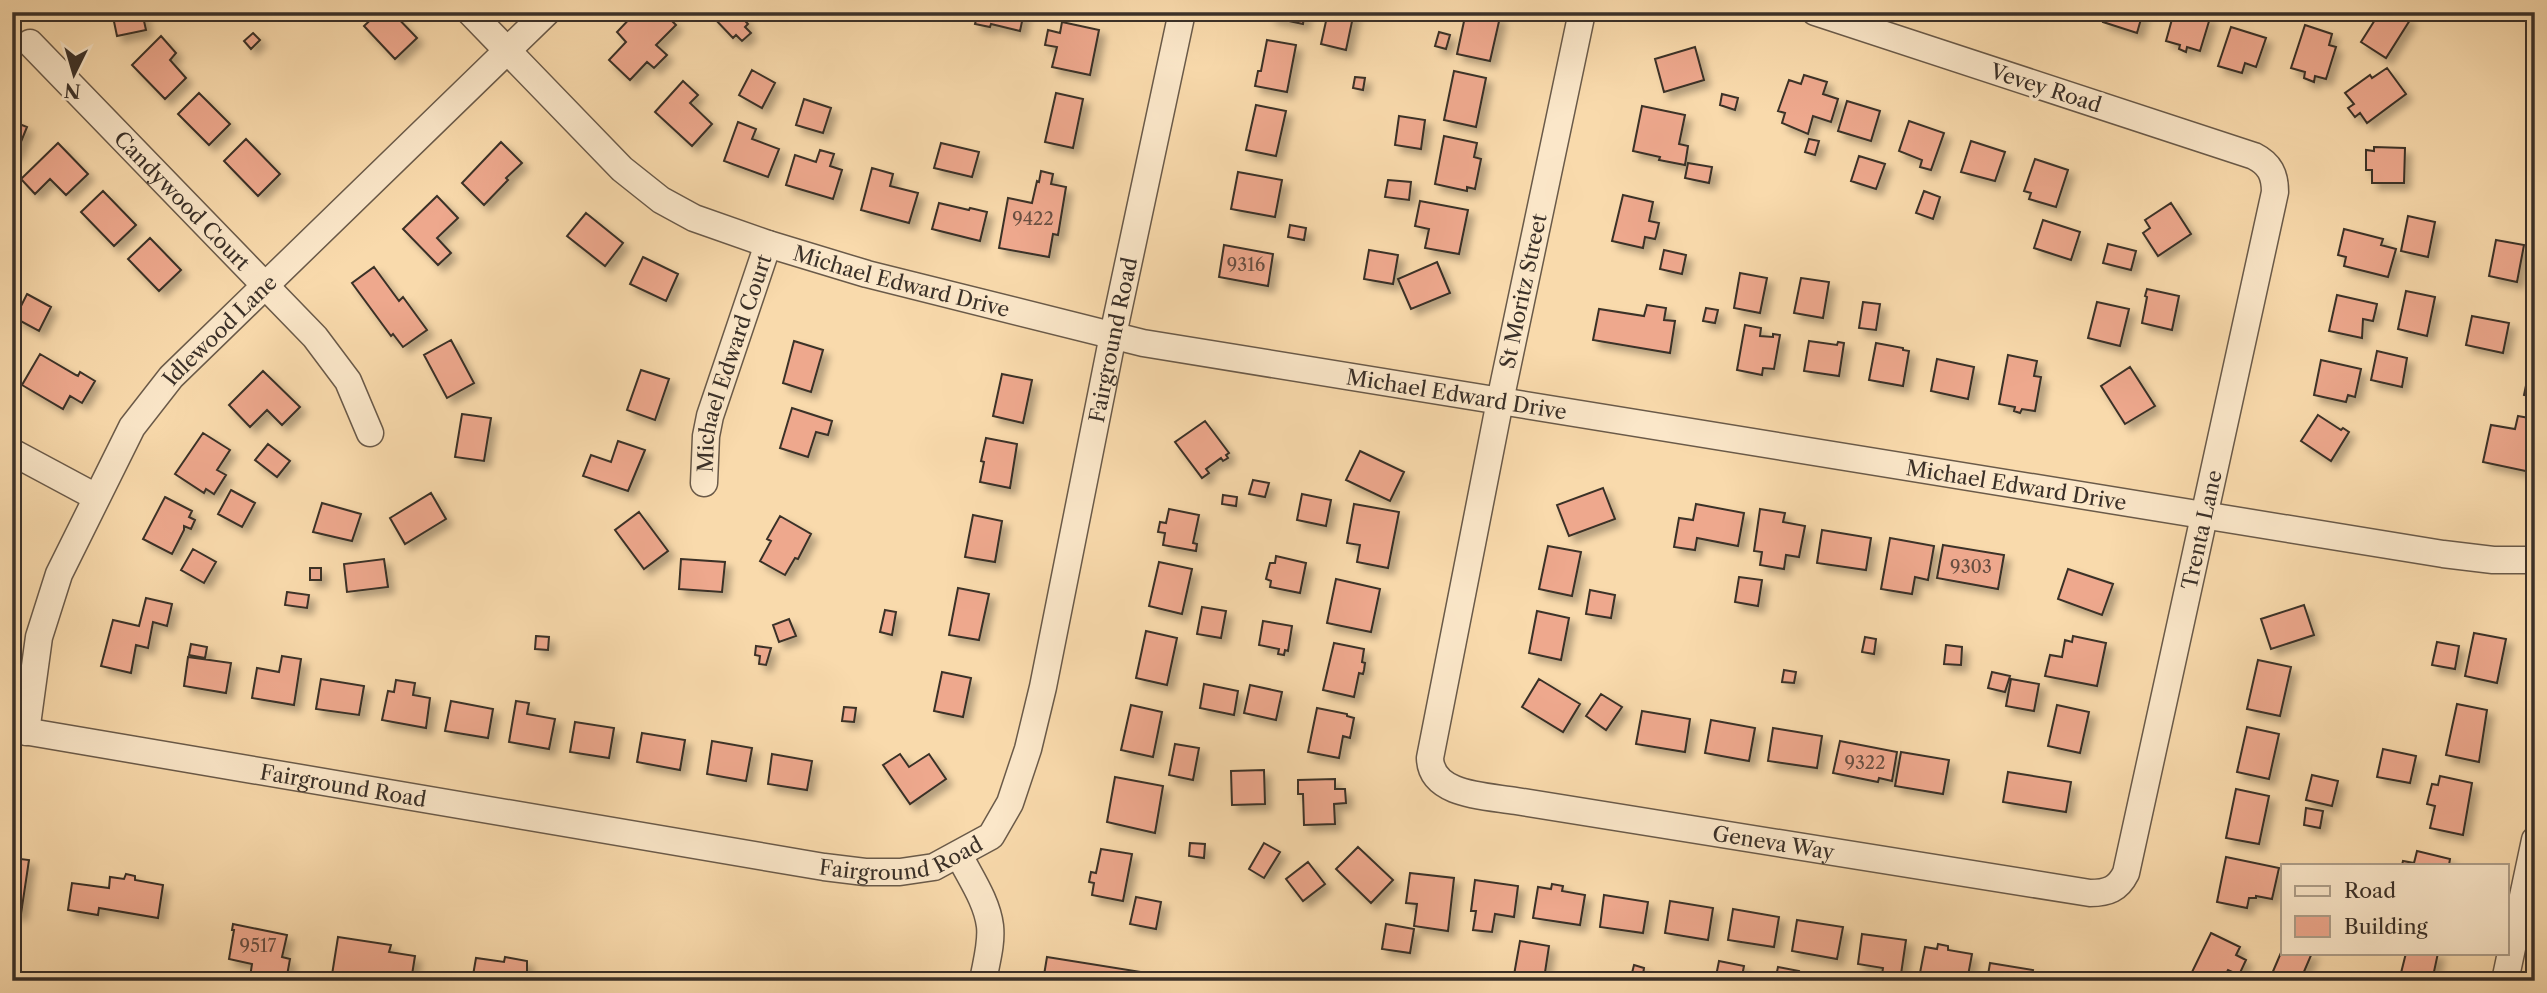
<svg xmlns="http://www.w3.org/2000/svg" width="2547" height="993" font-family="'Libre Caslon Text',serif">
  <defs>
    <filter id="shadow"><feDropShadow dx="6" dy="6" stdDeviation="3.5" flood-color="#0004"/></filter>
  </defs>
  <rect width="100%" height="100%" fill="#f9daac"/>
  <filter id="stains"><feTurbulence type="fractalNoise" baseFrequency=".00286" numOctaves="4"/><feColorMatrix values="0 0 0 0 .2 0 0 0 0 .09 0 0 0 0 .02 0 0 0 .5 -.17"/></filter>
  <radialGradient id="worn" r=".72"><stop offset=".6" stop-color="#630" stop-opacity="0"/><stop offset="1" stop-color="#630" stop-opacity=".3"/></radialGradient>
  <path fill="#eea88d" stroke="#3a3028" stroke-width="2" filter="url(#shadow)" d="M112,12H142L146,30L117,36Z
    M379,12H392L417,38L395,59L364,26Z
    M636,12H663L676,25L656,45L667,55L654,68L647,62L630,80L609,60L626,42L617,32Z
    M718,12H737L748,24L745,27L751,33L742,41L736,35L733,38L713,17Z
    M978,12H1024L1020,31L991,24L990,27L975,24Z
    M1271,12H1305L1303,24L1270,17Z
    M1328,12H1354L1346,50L1321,44Z
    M1466,12L1500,17L1490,61L1457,54Z
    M2106,12H2143L2137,33L2103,22Z
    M2174,12L2202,19V16L2210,18L2200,51L2187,47L2186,52L2179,49L2180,45L2166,41Z
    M2380,12H2397L2410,20L2386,58L2361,42Z
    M1062,22L1099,30L1090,75L1052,67L1057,47L1045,45L1048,30L1060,33Z
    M2305,25L2332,34L2329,45L2336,47L2326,79L2315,76L2314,82L2304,78L2305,72L2291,68Z
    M2231,27L2266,38L2256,67L2245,63L2242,73L2218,66Z
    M1439,32L1450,35L1446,49L1435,46Z
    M253,33L260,40L251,49L244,41Z
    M161,36L176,53L170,60L186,78L165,99L132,65Z
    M1267,40L1296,45L1287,92L1255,86L1258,71H1261Z
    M1695,47L1704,80L1664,92L1655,59Z
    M2387,68L2406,94L2367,123L2360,113L2355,117L2348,108L2354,104L2345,93L2370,75L2372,78Z
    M752,70L775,83L762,108L739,95Z
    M1454,71L1486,78L1476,127L1444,120Z
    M1804,75L1827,82L1823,94L1838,99L1831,122L1813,116L1808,134L1782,123L1785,113L1778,111L1789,80L1801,84Z
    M1355,77L1365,78L1363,90L1353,88Z
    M683,81L698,95L690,103L712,124L692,146L655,112Z
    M2533,83H2535V112L2527,110Z
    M199,93L230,124L209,145L178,114Z
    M1056,93L1083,99L1073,148L1045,142Z
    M1722,94L1738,98L1735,110L1720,105Z
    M804,99L831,108L823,133L796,125Z
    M1847,101L1880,111L1871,141L1838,131Z
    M1256,105L1286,111L1276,156L1246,150Z
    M1642,106L1685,115L1679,144L1688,146L1685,165L1659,160L1660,157L1633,151Z
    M1399,116L1425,120L1421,149L1395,145Z
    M12,121L27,127L16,154L12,153Z
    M1909,121L1944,133L1931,170L1920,167L1922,160L1899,151Z
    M738,122L756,129L752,139L779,149L768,177L724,161Z
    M1444,136L1477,143L1474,157L1481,159L1475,189L1467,187V191L1435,184Z
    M246,139L280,174L258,196L224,161Z
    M1809,139L1819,141L1815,155L1805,152Z
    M1971,141L2005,152L1995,181L1961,172Z
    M501,142L522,163L506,178L508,180L484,205L462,183Z
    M58,143L88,174L66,195L50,179L35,194L21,179Z
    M941,143L979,152L972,177L934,168Z
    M2374,147L2405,148L2404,183H2372V170H2366V150L2374,151Z
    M820,150L834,154L830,166L842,170L833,199L786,185L795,155L816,162Z
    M1859,156L1885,164L1876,189L1851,181Z
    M2035,159L2068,170L2056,207L2029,199L2031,193L2024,191Z
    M1688,163L1712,167L1709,183L1685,178Z
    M872,168L893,174L890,186L918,193L909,223L861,210Z
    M1041,171L1053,174L1051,184L1066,187L1058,235L1053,234L1049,257L999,248L1008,198L1032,203L1037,181L1039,182Z
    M1238,172L1282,180L1275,217L1231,209Z
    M1388,180L1411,182L1409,200L1385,197Z
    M103,191L136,225L114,246L81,212Z
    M1924,191L1940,197L1933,219L1916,213Z
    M1623,195L1653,202L1649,221L1659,223L1656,236L1655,239L1645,237L1643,248L1612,241Z
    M437,196L458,218L437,238L451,253L438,265L403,229Z
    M1420,201L1468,210L1459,254L1425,248L1429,229L1415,226Z
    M939,203L969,210L970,208L987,212L980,241L932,229Z
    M2171,203L2191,234L2158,256L2143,233L2150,228L2145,220Z
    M586,213L623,243L605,266L567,236Z
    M2408,216L2435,222L2428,257L2401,251Z
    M2043,220L2080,232L2071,260L2034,248Z
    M1290,225L1306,228L1304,240L1288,237Z
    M2344,229L2383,239L2381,245L2396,249L2388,277L2344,266L2346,257L2338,255Z
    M150,238L181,270L159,291L128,259Z
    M2496,240L2524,245L2517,282L2489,276Z
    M2108,244L2136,251L2131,270L2103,263Z
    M1224,245L1273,254L1268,286L1219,277Z
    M1369,250L1398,255L1393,284L1364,279Z
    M1664,250L1686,255L1682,274L1660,269Z
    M643,257L678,274L666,301L630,284Z
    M1437,262L1450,293L1411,309L1398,279Z
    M374,267L399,301L403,297L427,330L403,347L393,334L391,336L352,283Z
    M1740,273L1767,278L1760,313L1734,308Z
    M1801,278L1829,282L1823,318L1794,313Z
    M2147,289L2179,296L2172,330L2142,323L2147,297L2145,296Z
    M2406,291L2435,297L2427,336L2398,329Z
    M27,294L51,307L39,331L15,318Z
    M2337,295L2377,304L2373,321L2363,319L2362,338L2329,331Z
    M1863,302L1880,304L1876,330L1859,328Z
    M2097,302L2129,309L2120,346L2088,338Z
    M1647,305L1666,308L1664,320L1675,321L1670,353L1593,340L1599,309L1644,316Z
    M1706,308L1718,310L1715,323L1703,321Z
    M2472,316L2509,323L2503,353L2466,345Z
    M1745,325L1761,328L1760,336L1773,337V334L1780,335L1774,369L1763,368L1762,375L1737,370Z
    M451,340L474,383L447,398L424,355Z
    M794,341L823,350L811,392L783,383Z
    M1809,341L1837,345L1838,342L1844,343L1839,376L1804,371Z
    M1876,343L1903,348V350L1909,351L1903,386L1869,380Z
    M2535,343V397L2524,395Z
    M2377,351L2407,358L2402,387L2371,380Z
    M40,354L76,375L78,376L80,372L95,381L82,403L70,396L63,409L22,385Z
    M2008,355L2037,361L2034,376L2041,377L2035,411L2022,409L2020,413L2014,411L2015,407L1999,404Z
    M1937,359L1974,367L1968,399L1931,391Z
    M2321,360L2361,369L2355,397L2348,395L2346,402L2314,395Z
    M2130,367L2155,406L2125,424L2101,386Z
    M641,370L669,379L655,420L627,410Z
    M263,371L300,407L282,425L267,410L250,427L229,405Z
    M1002,374L1032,380L1023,423L993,416Z
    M792,408L832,421L828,435L816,432L808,457L780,448Z
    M462,414L491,418L484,461L455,457Z
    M2318,415L2341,430L2343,428L2349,432L2331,461L2301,441Z
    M2518,416L2535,419V473L2483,462L2491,425L2515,429Z
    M1205,421L1229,453L1226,455L1228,458L1223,461L1221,458L1206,469L1209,473L1202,478L1175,442Z
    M203,433L230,450L217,470L226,475L214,494L206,489L204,493L175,474Z
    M986,438L1017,444L1010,488L980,482L984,462L981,461Z
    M618,441L645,450L628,491L583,476L591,455L611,462Z
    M268,444L290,461L277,477L255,460Z
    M1360,451L1404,472L1390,501L1346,480Z
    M1253,480L1269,483L1265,497L1249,494Z
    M1603,488L1615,519L1569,536L1557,505Z
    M231,490L255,503L242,527L218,514Z
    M431,493L446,519L405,544L390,518Z
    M1302,494L1331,500L1326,526L1297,520Z
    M1223,495L1237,497L1236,506L1222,504Z
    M165,497L192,511L189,517L195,520L191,529L184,526V530L172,554L143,539Z
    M322,503L361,514L352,541L313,532Z
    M1354,504L1399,512L1388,568L1357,562L1360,545L1347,543Z
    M1696,504L1744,513L1738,546L1697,538L1695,550L1674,547L1679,518L1693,520Z
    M1169,509L1199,515L1193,543L1197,544L1196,551L1163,545L1165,533L1158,532L1160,522L1166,523Z
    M1760,509L1785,513L1783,522L1805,526L1799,557L1786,555L1784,569L1760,565L1762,552L1754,551Z
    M639,512L668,551L644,569L615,530Z
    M973,515L1002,521L995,562L965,557Z
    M780,516L811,534L798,559L795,558L785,575L760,561L771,541L767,539Z
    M1822,530L1871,538L1866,570L1817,563Z
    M1890,538L1934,546L1928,580L1915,577L1912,594L1881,589Z
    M1943,545L2004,555L1998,589L1937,578Z
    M1548,546L1581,552L1572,596L1539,589Z
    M193,549L216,562L204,583L181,570Z
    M1276,556L1306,563L1300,593L1270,587L1271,581L1266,579L1270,563H1275Z
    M384,559L388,587L347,592L344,564Z
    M681,559L725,562L722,592L679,589Z
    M1159,562L1192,569L1182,614L1149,606Z
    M310,568H321V580H310Z
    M2068,569L2113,584L2102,615L2058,599Z
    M1739,577L1762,580L1758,606L1735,602Z
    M1336,579L1380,589L1371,632L1327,623Z
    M958,588L989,594L979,640L949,635Z
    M1590,590L1615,595L1611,618L1586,614Z
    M287,592L309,595L307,608L285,605Z
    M146,598L172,604L167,626L153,622L148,648L136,645L131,673L101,666L113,620L139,626Z
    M2304,605L2314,635L2271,649L2261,619Z
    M1202,607L1226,611L1221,638L1197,634Z
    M885,610L896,612L892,635L880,632Z
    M1537,611L1569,618L1561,660L1529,653Z
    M789,619L796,636L779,642L773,625Z
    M1263,621L1292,626L1288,651L1285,650L1284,655L1278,654L1279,649L1259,645Z
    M1146,631L1177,638L1167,685L1136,678Z
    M2474,633L2506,639L2497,683L2465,676Z
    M536,636L549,637L548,650L535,649Z
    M2073,636L2106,643L2097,686L2045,676L2050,655L2062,657L2065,640L2072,642Z
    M1865,637L1876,639L1874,654L1862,652Z
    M2437,642L2459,646L2455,669L2432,665Z
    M1334,643L1364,649L1362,662L1365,663L1364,670L1363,674L1359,673L1354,697L1323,690Z
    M191,644L207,647L205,658L189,655Z
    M1946,645L1962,647L1961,665L1944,664Z
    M756,646L771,648L766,665L759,664L760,656L755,655Z
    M282,656L301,659L294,705L252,698L257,668L279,672Z
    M188,657L231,663L226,693L184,686Z
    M2258,660L2291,667L2280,716L2247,709Z
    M1784,670L1796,672L1794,683L1782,682Z
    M942,672L971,678L963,717L934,711Z
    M1992,672L2010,676L2005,692L1988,688Z
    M321,679L364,686L359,715L316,709Z
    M1539,679L1580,704L1563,732L1522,707Z
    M2011,679L2039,684L2034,711L2006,706Z
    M396,680L415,683L413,695L430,698L426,728L382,720L388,691L394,692Z
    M1204,684L1238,691L1234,715L1200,708Z
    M1250,685L1282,692L1276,720L1244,713Z
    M1601,694L1622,707L1606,730L1586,716Z
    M451,701L493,709L488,738L445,731Z
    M516,701L529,703L527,714L555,719L549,749L509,742Z
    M2457,704L2487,710L2479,762L2446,755Z
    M1131,705L1162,712L1153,757L1121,750Z
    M2057,705L2089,712L2080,753L2048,746Z
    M844,707L856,708L854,722L842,721Z
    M1317,708L1347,714V716L1354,718L1350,738L1343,736L1339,758L1308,752Z
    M1642,711L1690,719L1685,752L1636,744Z
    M1711,720L1755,728L1749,761L1705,753Z
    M575,722L614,728L609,758L570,752Z
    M2247,727L2279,734L2269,779L2237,772Z
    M1773,728L1822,736L1817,768L1768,761Z
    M642,733L685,740L680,770L637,762Z
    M712,741L752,748L746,781L707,774Z
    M1840,741L1897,752L1892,781L1879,778L1878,782L1833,773Z
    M1175,744L1199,748L1193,780L1169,775Z
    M2383,749L2416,756L2410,783L2377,777Z
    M1901,752L1949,760L1943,794L1895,786Z
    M772,754L812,761L807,790L768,784Z
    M900,754L909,767L929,754L946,779L910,804L883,765Z
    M1264,770L1265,804L1232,805L1231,771Z
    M2008,772L2071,782L2066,812L2003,802Z
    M2312,775L2338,781L2332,806L2306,800Z
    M2440,776L2472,783L2463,835L2430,828L2435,806L2427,804L2432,784L2438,785Z
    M1115,777L1163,786L1155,833L1107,822Z
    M1335,779V789H1345L1346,803L1334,804L1335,824L1304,825L1303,794H1298V780Z
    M2236,789L2269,796L2259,844L2226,838Z
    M2306,808L2323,811L2320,828L2304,825Z
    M1190,843L1205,844L1204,858L1189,856Z
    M1264,843L1280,852L1264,878L1249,869Z
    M1358,847L1393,880L1371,903L1336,869Z
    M1101,849L1132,854L1123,901L1092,895L1094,883L1089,882L1091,872L1096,873Z
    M2417,851L2450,859L2449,865H2402L2403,861L2414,863Z
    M2226,857L2279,868L2272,899L2256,896V898H2249L2247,908L2217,902Z
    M12,858L29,860L21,914L12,913Z
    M1308,862L1325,884L1303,901L1286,879Z
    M1410,873L1454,878L1448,931L1414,926L1417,904L1406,903Z
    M126,874L135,876V880L163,885L158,918L99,908L98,915L68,910L72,883L109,888L110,877L124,879Z
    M1475,880L1518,886L1514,917L1495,914L1492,932L1473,930L1476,911H1471Z
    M1552,884L1563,886L1562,891L1585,895L1580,925L1533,918L1538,887L1551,889Z
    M1604,895L1648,902L1643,933L1600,927Z
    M1136,897L1161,902L1156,929L1130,924Z
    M1670,901L1713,908L1708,940L1665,933Z
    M1733,909L1779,917L1774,947L1728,940Z
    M1797,920L1843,927L1837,959L1792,951Z
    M233,924L287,935L282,957L290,959L286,981L250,977L252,964L229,959L234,930H232Z
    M1386,924L1414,929L1410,953L1382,949Z
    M2211,933L2240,947L2236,955L2246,960L2239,975L2228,970L2222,981H2210L2192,972Z
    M1862,934L1906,940L1900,981H1881L1883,968L1858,964Z
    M338,937L391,945L389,952L415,956L411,981H364L348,978V981H331Z
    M1520,941L1549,946L1544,979L1514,975Z
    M1938,944L1948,946V950L1972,954L1967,981H1926L1919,978L1925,947L1937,949Z
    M2283,948V953H2312L2300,981H2283L2271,976Z
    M2406,953H2438L2432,981L2400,977Z
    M505,957L527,961V981H472L476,958L504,962Z
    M1047,957L1178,978L1180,976L1201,979L1043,981Z
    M1719,961L1744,966L1741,981H1715Z
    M1990,963L2033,970L2031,981H1987Z
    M1634,965L1644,968L1642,981H1630Z
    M1778,967L1799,971L1797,981H1775Z
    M2341,973L2370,979L2369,981H2340Z"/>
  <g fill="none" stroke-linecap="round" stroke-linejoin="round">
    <defs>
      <g id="minor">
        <path id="s1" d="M470,12L622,169L661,200L694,218L768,244L867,274L1143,343L2443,554L2493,560H2535"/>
        <path id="s2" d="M1582,12L1500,401L1430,758C1431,796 1487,796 1516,801L2090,893C2108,893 2118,889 2126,873L2275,192C2275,175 2270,164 2254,156L1815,12"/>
        <path id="s3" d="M30,43L315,337L348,381L370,433"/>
        <path d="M12,452L96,497"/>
        <path id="s4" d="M704,483L706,436L710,416L768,244"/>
        <path id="s5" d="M12,729L824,867L865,872H900L934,867L991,836L1010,803L1028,749L1043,687L1113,335L1182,12"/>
        <path id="s6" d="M26,732L39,637L59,574L132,427L171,377L547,12"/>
        <path d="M959,855C970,877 987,901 990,926C992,944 986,963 983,981"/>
        <path d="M2505,981L2535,840"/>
      </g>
    </defs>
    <use href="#minor" stroke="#6a5a49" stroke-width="29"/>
    <use href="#minor" stroke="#fbe7c9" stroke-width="26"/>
  </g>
  <g text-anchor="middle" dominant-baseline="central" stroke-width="7" stroke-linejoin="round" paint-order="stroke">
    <g font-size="18" fill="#674e41">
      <text x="1033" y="219">9422</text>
      <text x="1246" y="265">9316</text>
      <text x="1971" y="567">9303</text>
      <text x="1865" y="763">9322</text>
      <text x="258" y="946">9517</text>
    </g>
    <g font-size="21" fill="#3a3028" stroke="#fbe7c9">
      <text transform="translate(2046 88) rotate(18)">Vevey Road</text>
      <text stroke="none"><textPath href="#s3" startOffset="219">Candywood Court</textPath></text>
      <text stroke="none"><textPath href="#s1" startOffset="523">Michael Edward Drive</textPath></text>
      <text transform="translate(1523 291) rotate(-78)">St Moritz Street</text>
      <text stroke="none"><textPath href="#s6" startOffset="457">Idlewood Lane</textPath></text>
      <text stroke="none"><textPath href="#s5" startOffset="1512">Fairground Road</textPath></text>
      <text stroke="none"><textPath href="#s4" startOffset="124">Michael Edward Court</textPath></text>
      <text stroke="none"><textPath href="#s1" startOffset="1090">Michael Edward Drive</textPath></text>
      <text stroke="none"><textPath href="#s1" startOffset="1657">Michael Edward Drive</textPath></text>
      <text stroke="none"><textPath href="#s2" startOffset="1843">Trenta Lane</textPath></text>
      <text stroke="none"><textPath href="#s5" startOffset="336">Fairground Road</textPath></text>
      <text stroke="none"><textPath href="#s2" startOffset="1127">Geneva Way</textPath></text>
      <text stroke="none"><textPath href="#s5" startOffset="903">Fairground Road</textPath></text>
    </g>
  </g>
  <rect width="2547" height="993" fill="none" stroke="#f9daac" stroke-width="42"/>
  <rect x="14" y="14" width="2519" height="965" fill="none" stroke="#3a3028" stroke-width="3.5"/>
  <rect x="21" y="21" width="2505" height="951" fill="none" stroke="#3a3028" stroke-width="2"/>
  <rect x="2281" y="864" width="228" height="91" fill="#fbe7c9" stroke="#ae9e89" stroke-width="2"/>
  <rect x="2295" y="886" width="35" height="10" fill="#fbe7c9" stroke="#ae9e89" stroke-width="2"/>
  <text x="2344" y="898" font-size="21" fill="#3a3028">Road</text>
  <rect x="2295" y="916" width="35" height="21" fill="#eea88d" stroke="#ae9e89" stroke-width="2"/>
  <text x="2344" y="934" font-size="21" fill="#3a3028">Building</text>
  <g transform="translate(74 74) rotate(185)" stroke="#fbe7c9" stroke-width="5" paint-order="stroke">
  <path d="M0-5L12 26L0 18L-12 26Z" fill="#3a3028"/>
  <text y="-10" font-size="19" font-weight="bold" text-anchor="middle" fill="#3a3028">N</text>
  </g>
  <rect width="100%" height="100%" filter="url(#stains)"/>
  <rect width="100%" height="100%" fill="url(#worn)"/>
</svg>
